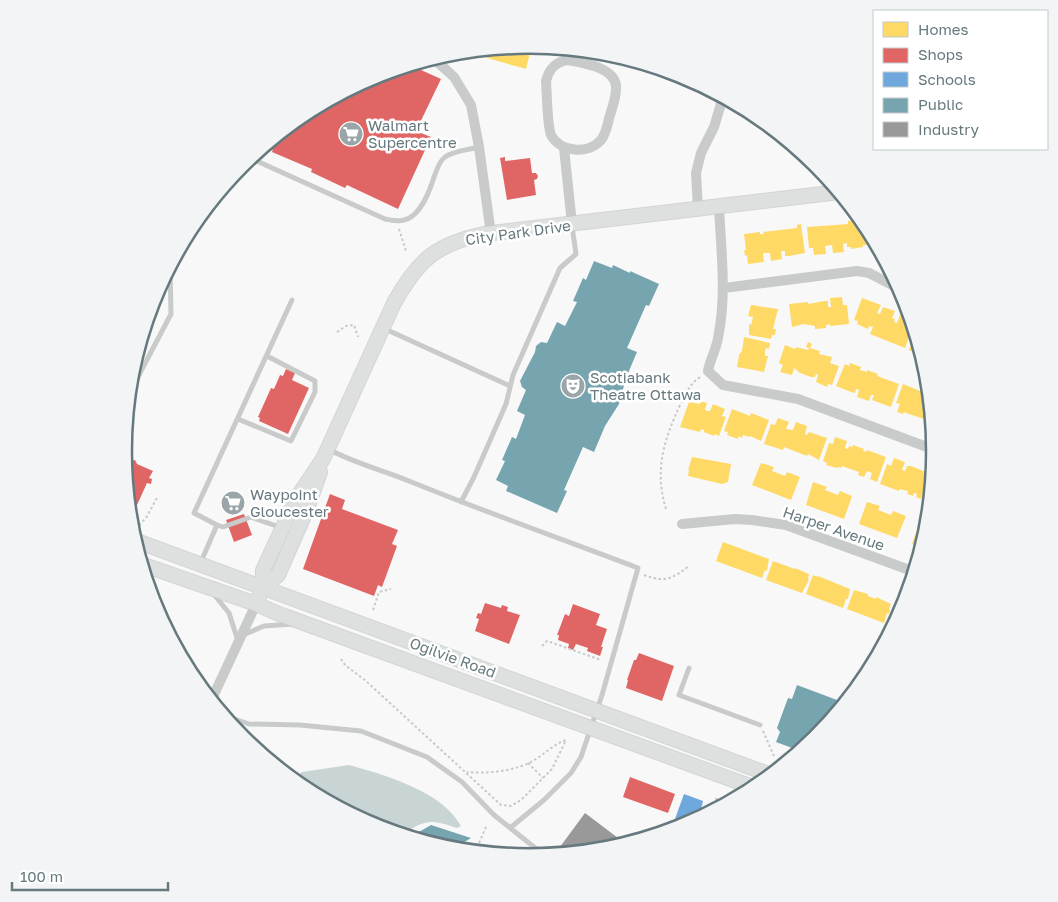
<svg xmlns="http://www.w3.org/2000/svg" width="1058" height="902" font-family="'Golos Text',sans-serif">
  <rect width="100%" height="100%" fill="#f8f8f8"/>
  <path fill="#c9d4d4" d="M349,765C385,775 442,791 461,826L457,828C433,820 425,818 403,835L373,826L303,788L292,780L302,772Z"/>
  <path fill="#ffd966" d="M532,45L526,69L487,58L489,49Z
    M854,220V222L859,221L860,223H864L867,245H863V247L851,249V247H847V243L843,244L844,252L833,253L832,245L825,246L826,254L814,255L813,248H809L807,227L848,224V221Z
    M801,224L805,253L789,256H785V251H781L782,259L771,261L770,253H763L764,262L748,264L747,255L745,256L744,250H746L744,234L760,232V234H764L763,232L797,228V225Z
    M875,241L881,252L883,255L871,249Z
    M842,297L843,305H847L849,324L830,326V324L826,325V328L815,329V326L804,324L792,327L789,304L808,302V304L824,301H828V307H831L830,298Z
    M862,298L881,305L877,313L880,314L883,307L895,311L892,318L895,319L894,322L897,323L900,315L911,320L908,327L912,329L905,348L870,334L873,327L869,326L868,329L857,324L858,321L854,320Z
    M751,305L778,309L773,329H776L775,335H772L771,339L749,335V324L751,325L753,317L748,316Z
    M916,334L920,350L922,356L909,350Z
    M744,337L770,343L769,349L766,348L765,352V356H768L764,372L737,367L739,355L742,351Z
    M808,342L812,344L810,348L820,351L819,354L832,357L830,363L839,366L832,385L828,384L827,387L816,382L818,375L816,374L815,377H811L800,373L794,368L792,375L780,372L783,365L779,363L785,345L795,349L796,347L808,350L809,348L806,347Z
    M850,363L861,367L860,370L867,372V370L878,374L877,376L899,384L891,407L872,400L874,395H871L869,401L857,397L859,390L856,389L855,393L851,392L836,386L845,364L849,366Z
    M903,384L930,395L932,425L929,423V421L927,420L909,414L904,412L903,414L897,412L900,404L896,403Z
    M700,401L707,403L705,410L707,411H710L713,404L725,409L722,416L726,417L719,436L715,434L714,436L704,432V430L701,429L700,432L680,427L689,402L700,404Z
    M732,409L750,416L751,413L769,420L761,441L750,436L749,437L743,435L742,438L739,436L738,439L727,435L728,432L724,431Z
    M778,418L789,422L786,429L793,430L796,422L807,426L805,434L807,435L809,432L827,438L819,460L808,454L807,456L784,447L783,450L764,444L771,424L775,425Z
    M835,437L847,441L845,448L848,449L849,446L852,447L853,445L864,449L863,451L866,452L867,450L886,457L877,482L870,479L872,473L867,471L864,477L858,475L859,472L842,466L841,468L838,467L837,468L826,465L827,463L823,461L829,443L833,444Z
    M692,457L731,464L728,482L722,484L688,476L689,470H688Z
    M894,458L905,462L902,470L905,471L907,466H911L933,475L927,498L922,496L921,499L916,497L917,494L914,493L913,496L907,494L908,491L899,489V491L880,484L886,467L887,464L891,466Z
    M761,463L774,467L772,471L785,476L787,472L800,477L791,500L752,485Z
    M813,482L827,487L825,490L838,495L840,491L852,496L844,519L806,505Z
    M867,502L880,506L878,510L891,515L893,511L906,516L897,538L859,524Z
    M920,521L928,524L922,548L912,544Z
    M723,542L769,559L767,571L765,570L762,578L716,561Z
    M773,561L795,569V568L809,574L808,580H809L802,593L766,580Z
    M813,575L818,577V576L850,589L848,599H846L843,608L806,594Z
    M854,590L868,594V596L876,599V597L891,604L889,609L890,610L889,614L887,613L884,623L847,609Z
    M894,605L904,607L893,627L887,624Z"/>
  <path fill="#e06666" d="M410,65L441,79L416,131L431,137L398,209L347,185L345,188L311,172L312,169L272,152L273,149L265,145L304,113L374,76Z
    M505,157V161L530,158L532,173H536L538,176L537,179L534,180L536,195L507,200L500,158Z
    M286,369L295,373L292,380L309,388L288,434L259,421L260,418L258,417L271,388L274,389L280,375L283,376Z
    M125,458L131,461L135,460L137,464L153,471L149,478L152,479L151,484L147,483L137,505L128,502L124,461Z
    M239,493L244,508L226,513L222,499Z
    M330,494L345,500L342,509L398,530L392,544L397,546L382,587L378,585L374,596L303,569Z
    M244,514L252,535L234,542L226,520Z
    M485,603L501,608L502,605L508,607L507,611L520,615L509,644L475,631L479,619L476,618L478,613L481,614Z
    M573,604L600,614L596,625L607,629L601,647H603L600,656L587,651L588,648L576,644L573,650L568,648L569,644L558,640L559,635H557L565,614L569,616Z
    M639,653L674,666L662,701L626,688L628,680H627L634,660H636Z
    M630,777L675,794L668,813L623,797Z"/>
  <path fill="#6fa8dc" d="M684,794L703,801L699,818L684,826L671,830Z"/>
  <path fill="#76a5af" d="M594,261L612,268L613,265L630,273V271L659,284L649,306L646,305L627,348L637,352L626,378L619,404L605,426L594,452L583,447L564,490L567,491L557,513L506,491L508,486L496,480L505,461L502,460L512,437L516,439L525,415L517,411L526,390L522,387L520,381L535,352L536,346L541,342L547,343L557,322L565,326L577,302L573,301L583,278L586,280Z
    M797,685L845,703L816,738L800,751L776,742L780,732L777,728L788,698L792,699Z
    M431,825L471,838L453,849L410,837Z"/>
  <path fill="#999" d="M585,813L626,844L608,849L554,855Z"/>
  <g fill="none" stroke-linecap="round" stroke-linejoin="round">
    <defs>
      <path id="secondary" d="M134,540L771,775
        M141,564L256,604L279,614L755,788
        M263,587L278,575L307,509L320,472
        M256,604L263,587V570L296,499L323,459L394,303C418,260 436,244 484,234L839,192"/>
    </defs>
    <use href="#secondary" stroke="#d3d4d5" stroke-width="16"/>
    <path stroke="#c7c8c9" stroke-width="2" stroke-dasharray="2.5 2.5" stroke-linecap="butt" d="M399,229L406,251
      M337,332L346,326L354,325L358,337
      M666,509C654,470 664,440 680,405C686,393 689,385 700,377
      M139,525L146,518L158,496
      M644,575C665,583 672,579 689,566
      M150,592L155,589
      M373,610L379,592L391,589
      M542,646L547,641L601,660
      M341,659L345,665L366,681L501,805L511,806L521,800L552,769L566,740C554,744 547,752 536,759C518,771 488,774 467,772
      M763,731L774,756
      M528,763L543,778
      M714,810L717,796
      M475,852L486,827
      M483,852L496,849L514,851"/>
    <path stroke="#c9cbcb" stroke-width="5" d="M250,158L385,219C391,220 398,222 404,220C420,217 430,190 434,177C437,170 439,161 445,157C455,150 468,150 479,147
      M383,328L510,386
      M128,401L140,373L171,314L170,265
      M238,419L291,441L315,392V381L267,356
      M328,449C354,463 382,470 409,481C485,512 562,539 638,568L602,695L581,757L571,773L544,800L510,828
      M461,502L474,477L506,404L513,375L560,268L576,254L572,226
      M217,525L223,527L251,517L282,528
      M200,564L217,525L194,513L292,300
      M212,592L229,613L238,641
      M243,635L264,626L293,624
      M689,668L679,695L760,725
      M223,715L249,724L300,725L361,731L427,757L462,782L494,815L544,855"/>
    <path stroke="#c9cbcb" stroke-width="10" d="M433,58L454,77L471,105L479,147L491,234
      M568,60C584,63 618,68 616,89C616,97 613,105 611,112C608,120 607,133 601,140C588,155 560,152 551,135C547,124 547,94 546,81C549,69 555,62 568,60Z
      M564,148L572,224
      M719,207C721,251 727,294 718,338C716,350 710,360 708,371L723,385L798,399L935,450
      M698,209L696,173L701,153L714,127L723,97
      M724,288L857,271L869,273L900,289
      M682,524L735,519L752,520L786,525L915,572
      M211,701L256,604"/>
    <use href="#secondary" stroke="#dedfdf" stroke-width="14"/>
  </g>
  <defs>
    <symbol id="supermarket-disc" viewBox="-11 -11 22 22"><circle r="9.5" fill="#99a5a9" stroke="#fff"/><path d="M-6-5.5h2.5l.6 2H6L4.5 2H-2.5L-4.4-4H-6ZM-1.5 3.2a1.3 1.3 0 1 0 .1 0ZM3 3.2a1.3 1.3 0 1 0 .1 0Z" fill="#fff"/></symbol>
    <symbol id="theatre-disc" viewBox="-11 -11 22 22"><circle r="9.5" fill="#99a5a9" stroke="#fff"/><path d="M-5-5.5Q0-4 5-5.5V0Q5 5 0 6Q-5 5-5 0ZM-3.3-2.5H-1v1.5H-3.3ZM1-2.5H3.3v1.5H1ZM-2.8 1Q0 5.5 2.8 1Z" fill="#fff"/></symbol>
  </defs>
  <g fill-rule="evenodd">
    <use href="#supermarket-disc" x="337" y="120" width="28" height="28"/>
    <use href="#theatre-disc" x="559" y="372" width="28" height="28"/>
    <use href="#supermarket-disc" x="219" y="489" width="28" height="28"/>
  </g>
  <g text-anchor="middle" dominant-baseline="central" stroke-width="5" stroke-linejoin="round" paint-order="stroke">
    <g font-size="15" fill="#66797f" stroke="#fff" text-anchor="start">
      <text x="368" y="125">Walmart<tspan x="368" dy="17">Supercentre</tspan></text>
      <text x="590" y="377">Scotiabank<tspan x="590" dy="17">Theatre Ottawa</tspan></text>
      <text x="250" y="494">Waypoint<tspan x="250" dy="17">Gloucester</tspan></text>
    </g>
    <g font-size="15" fill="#66797f" stroke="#fff">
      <text transform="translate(518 232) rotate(-8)">City Park Drive</text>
      <text transform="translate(834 528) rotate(19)">Harper Avenue</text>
      <text transform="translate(453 657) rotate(20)">Ogilvie Road</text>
    </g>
  </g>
  <path d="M0 0H1058V902H0ZM132 451a397 397 0 1 1 794 0a397 397 0 1 1-794 0Z" fill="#f3f4f5" fill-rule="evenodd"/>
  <path fill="none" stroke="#66797f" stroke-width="2.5" d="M132 451a397 397 0 1 1 794 0a397 397 0 1 1-794 0Z"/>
  <rect x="873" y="10" width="175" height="140" fill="#ffffff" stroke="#c2c9cc"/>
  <rect x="883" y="22" width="25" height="15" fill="#ffd966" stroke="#c2c9cc"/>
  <text x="918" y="35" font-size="15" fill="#66797f">Homes</text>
  <rect x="883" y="48" width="25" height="15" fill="#e06666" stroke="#c2c9cc"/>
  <text x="918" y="60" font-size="15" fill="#66797f">Shops</text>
  <rect x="883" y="72" width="25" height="15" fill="#6fa8dc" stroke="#c2c9cc"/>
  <text x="918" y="85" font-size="15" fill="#66797f">Schools</text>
  <rect x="883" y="98" width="25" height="15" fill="#76a5af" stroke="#c2c9cc"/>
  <text x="918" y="110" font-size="15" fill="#66797f">Public</text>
  <rect x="883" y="122" width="25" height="15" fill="#999999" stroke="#c2c9cc"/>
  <text x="918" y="135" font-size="15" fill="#66797f">Industry</text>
  <path d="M12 882v8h156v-8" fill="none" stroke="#66797f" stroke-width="2.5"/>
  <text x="20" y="882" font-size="15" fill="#66797f" stroke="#ffffff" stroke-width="4" paint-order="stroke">100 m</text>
</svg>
